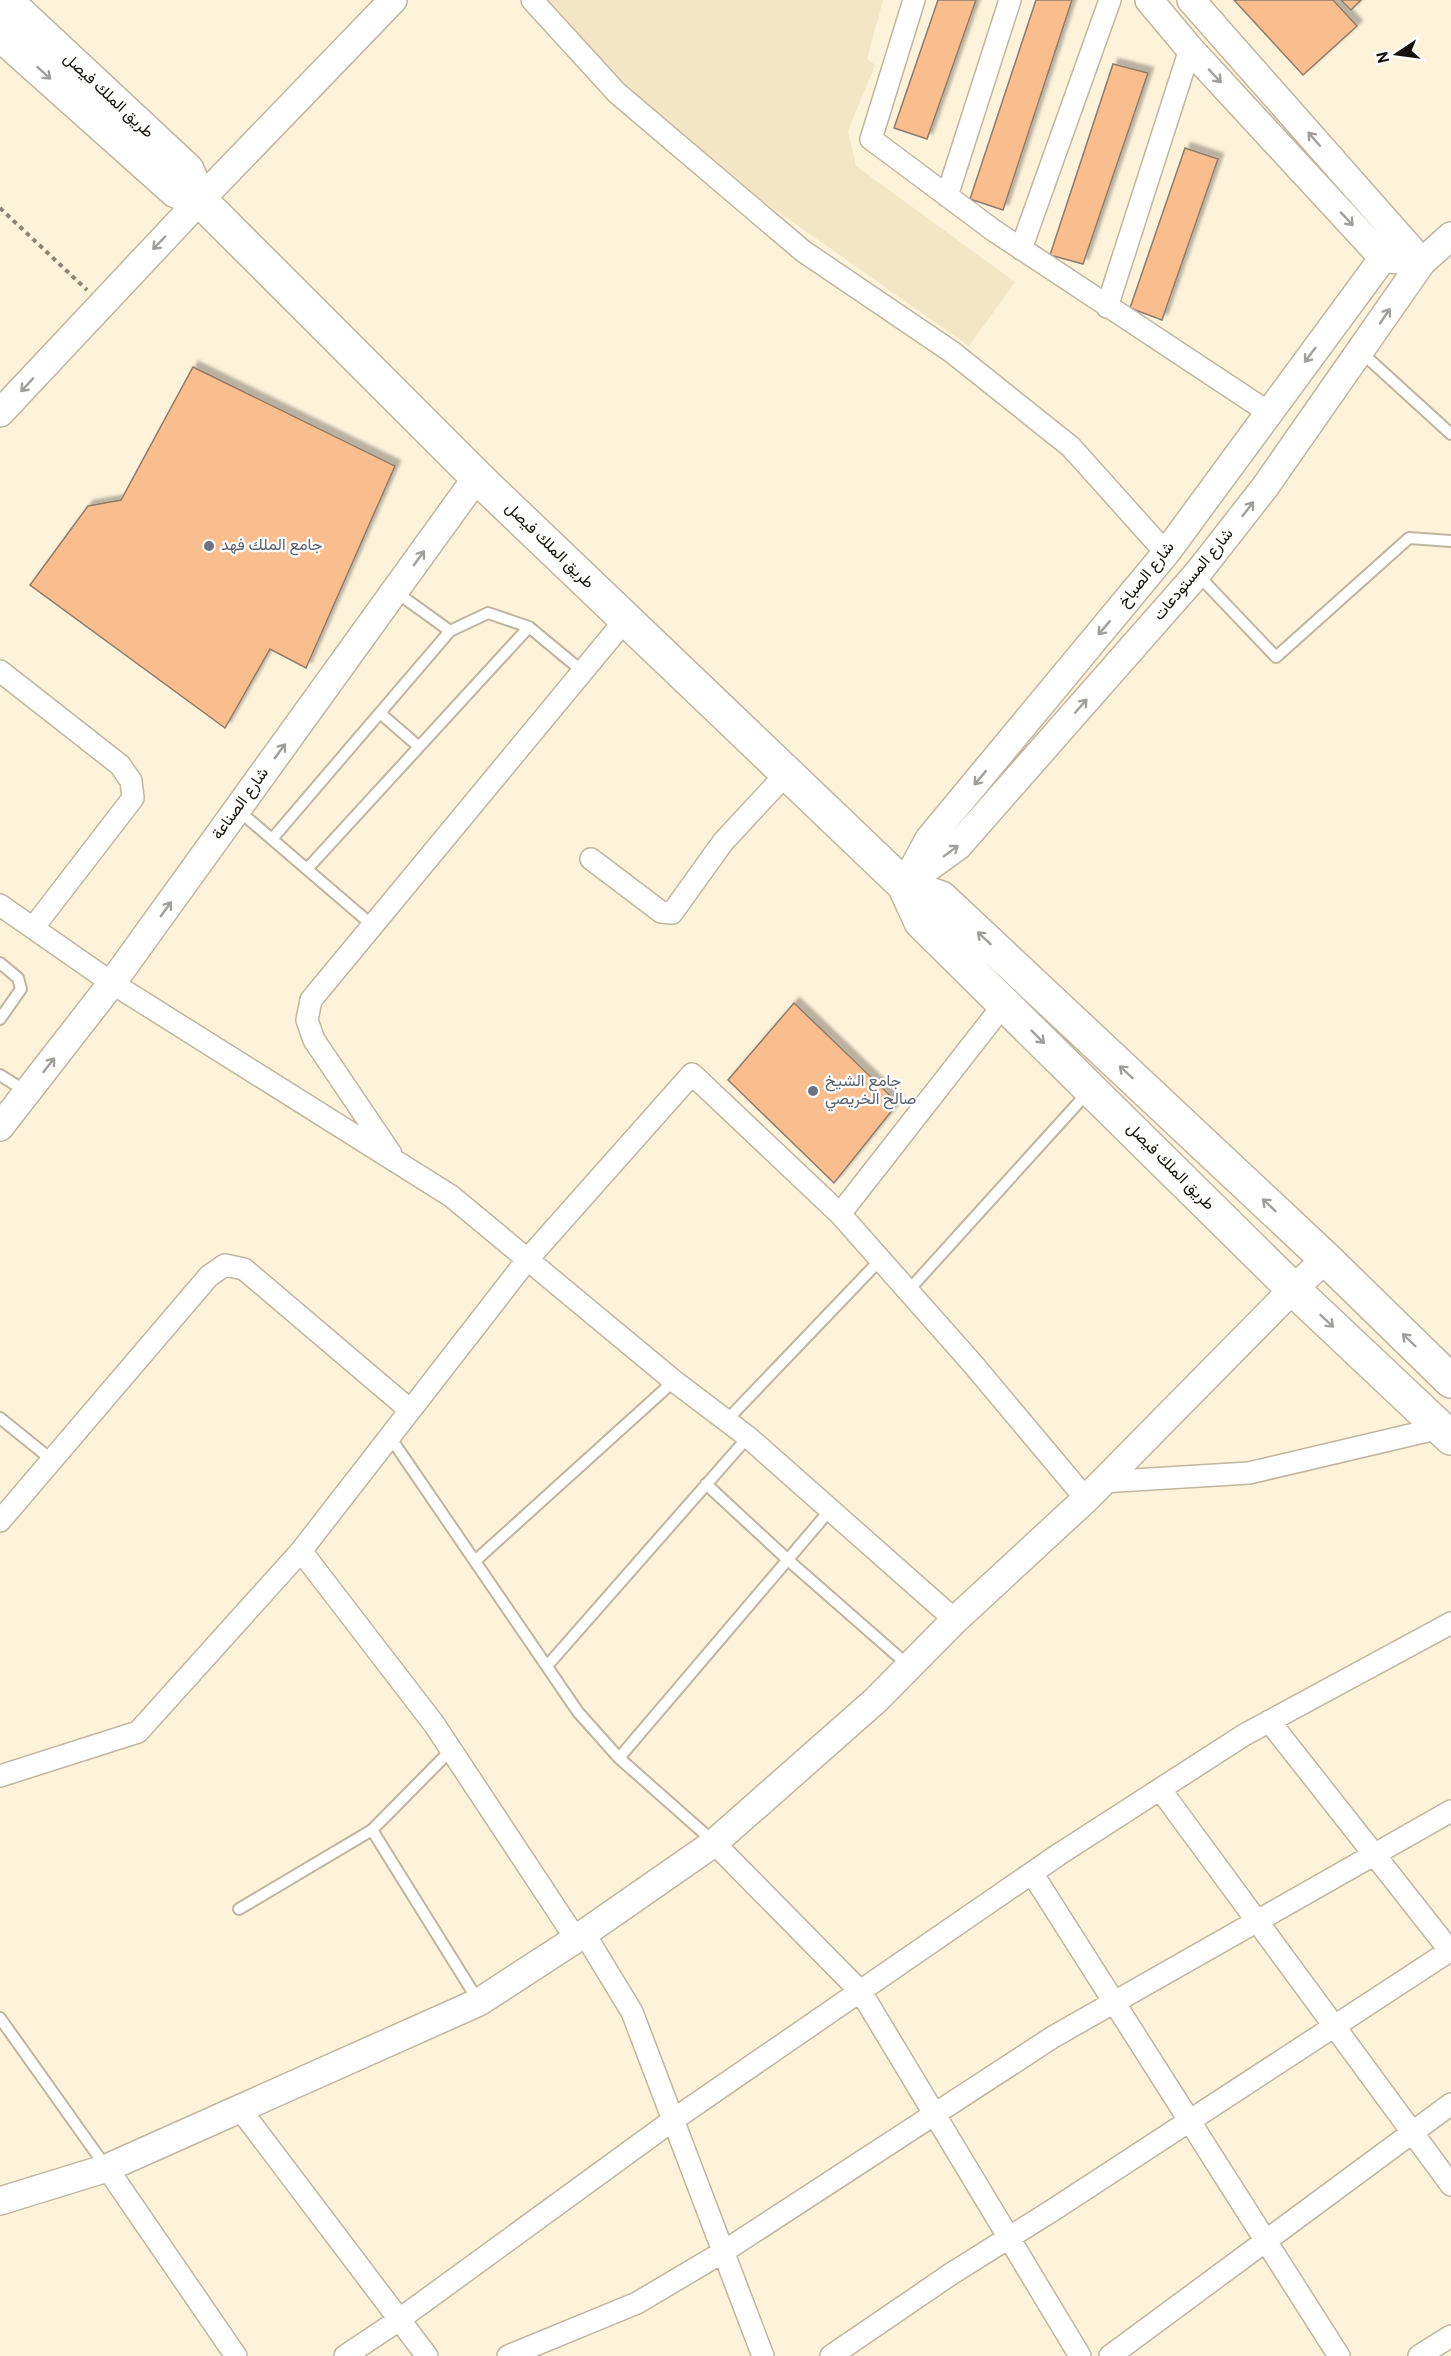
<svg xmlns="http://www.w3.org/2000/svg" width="1451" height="2356" font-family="Overpass,Vazirmatn,sans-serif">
  <defs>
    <filter id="shadow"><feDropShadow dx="5.5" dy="-5.5" stdDeviation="1.5" flood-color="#0004"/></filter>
  </defs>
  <rect width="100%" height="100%" fill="#fdf2da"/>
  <path fill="#f3e6c6" d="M540,0H883L867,59L875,65L848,131L856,166L1015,282L969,346L757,197L598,64Z"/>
  <path fill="#f9bd8e" stroke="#8f7b6b" stroke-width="1.5" filter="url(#shadow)" d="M938,0H976L927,139L894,128Z
    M1036,0H1072L1003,210L970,199Z
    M1234,0H1333L1357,26L1303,75Z
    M1341,0H1361L1351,10Z
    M1113,64L1148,73L1083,264L1050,255Z
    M1185,148L1218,159L1162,320L1130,308Z
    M193,367L395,466L306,668L270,649L225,728L30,585L88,506L121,500Z
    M794,1003L898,1103L834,1183L728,1080Z"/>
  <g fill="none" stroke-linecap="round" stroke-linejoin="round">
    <defs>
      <path id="service" d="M1361,352L1451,434
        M1197,574L1276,657L1409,538L1451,541
        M396,592L450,631L488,613L529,627L582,671
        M380,713L418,746
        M238,810L372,925
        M272,839L450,631
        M307,869L529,627
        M0,963L18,978L21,989L0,1019
        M0,1075L27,1092
        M908,1291L1089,1091
        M0,1418L52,1460
        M726,1421L880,1260
        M390,1437L578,1712L619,1758L714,1842
        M706,1484L788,1560L909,1666
        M475,1561L674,1381
        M547,1666L748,1437
        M619,1758L830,1510
        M372,1830L479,2002
        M239,1909L372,1830L451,1750
        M0,2018L106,2167"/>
      <path id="minor" d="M532,0L617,93L803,251L952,352L1071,447L1166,553
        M914,0L871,139L993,230L1268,412
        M947,196L1010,0
        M1021,249L1110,0
        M1107,307L1190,49
        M0,671L120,765L131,781L133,798L33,928
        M591,859L661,912L672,913L723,842L787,773
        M0,905L112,983L451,1196L674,1381L748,1437L955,1620
        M391,1154L314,1040L307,1020L311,1000L626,619
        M840,1214L1004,1004
        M1101,1482L1249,1473L1440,1428
        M0,1521L209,1276L225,1265L244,1269L410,1410
        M301,1551L434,1724L576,1939
        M1269,1721L1451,1952
        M0,1776L138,1732L301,1551L527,1260L692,1074L840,1214L972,1363L1086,1499
        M1160,1789L1451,2185
        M714,1843L861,1992L1080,2356
        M1032,1873L1339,2356
        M584,1933L632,2012L763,2356
        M240,2109L427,2356
        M107,2168L236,2356
        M345,2356L393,2324L673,2120L1058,1855L1244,1735L1451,1623
        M508,2356L637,2303L723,2252L1053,2037L1451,1811
        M831,2356L951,2274L1053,2210L1451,1950
        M1110,2356L1451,2104
        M1419,2356L1451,2336"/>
      <path id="tertiary" d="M1149,0L1190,49L1383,258L1399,260
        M1191,0L1422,262
        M0,413L200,200L393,0
        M908,878L929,839L1166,553L1383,258
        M904,885L958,846L1197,574L1265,487L1422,262L1451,236
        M0,1127L112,983L477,477
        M0,2201L107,2168L479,2002L576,1939L714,1843L876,1700L955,1620L1086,1499L1293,1289L1326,1259"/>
      <path id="primary" d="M5,0L187,170L200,200L477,477L904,885L941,898L1326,1259L1451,1381
        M0,34L176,191L200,200
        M904,885L921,922L1293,1289L1451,1438"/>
    </defs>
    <use href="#service" stroke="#c0b69f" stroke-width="14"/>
    <use href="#minor" stroke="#c0b69f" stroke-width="24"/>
    <use href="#tertiary" stroke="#c0b69f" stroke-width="30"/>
    <use href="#primary" stroke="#c0b69f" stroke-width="36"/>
    <path stroke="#8c8474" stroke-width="4" stroke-dasharray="4.5 4.5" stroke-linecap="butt" d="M0,208L87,290"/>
    <use href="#service" stroke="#fff" stroke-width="10"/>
    <use href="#minor" stroke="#fff" stroke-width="21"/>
    <use href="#tertiary" stroke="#fff" stroke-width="27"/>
    <use href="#primary" stroke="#fff" stroke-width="33"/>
  </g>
  <defs><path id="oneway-shaft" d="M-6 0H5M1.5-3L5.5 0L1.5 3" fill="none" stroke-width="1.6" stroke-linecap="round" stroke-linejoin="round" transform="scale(1.5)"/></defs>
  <g stroke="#a19f9c">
    <use href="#oneway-shaft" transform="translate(44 73) rotate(42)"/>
    <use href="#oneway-shaft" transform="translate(1215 76) rotate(47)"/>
    <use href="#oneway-shaft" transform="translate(1314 139) rotate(-131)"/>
    <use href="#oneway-shaft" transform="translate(1347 219) rotate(47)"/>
    <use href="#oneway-shaft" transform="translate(159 243) rotate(134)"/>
    <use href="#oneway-shaft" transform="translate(1385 316) rotate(-56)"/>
    <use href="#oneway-shaft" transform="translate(1310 355) rotate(127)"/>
    <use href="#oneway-shaft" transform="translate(27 385) rotate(133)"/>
    <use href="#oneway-shaft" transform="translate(1248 509) rotate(-52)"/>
    <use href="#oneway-shaft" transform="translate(419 558) rotate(-54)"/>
    <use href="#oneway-shaft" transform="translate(1104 628) rotate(130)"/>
    <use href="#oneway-shaft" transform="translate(1081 706) rotate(-49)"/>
    <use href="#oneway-shaft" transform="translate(280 751) rotate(-54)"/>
    <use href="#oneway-shaft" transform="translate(980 778) rotate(130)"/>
    <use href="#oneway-shaft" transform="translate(951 851) rotate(-37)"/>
    <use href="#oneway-shaft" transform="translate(166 909) rotate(-54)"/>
    <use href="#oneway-shaft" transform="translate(984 938) rotate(-137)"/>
    <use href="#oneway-shaft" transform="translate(1038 1037) rotate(45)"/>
    <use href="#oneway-shaft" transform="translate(49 1065) rotate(-52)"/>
    <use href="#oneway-shaft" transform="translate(1126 1072) rotate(-137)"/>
    <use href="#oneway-shaft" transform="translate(1269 1205) rotate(-137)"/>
    <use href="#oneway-shaft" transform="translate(1327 1321) rotate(43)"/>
    <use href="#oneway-shaft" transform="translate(1409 1340) rotate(-136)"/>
  </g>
  <g fill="#6b7280" stroke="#fff" stroke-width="2">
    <circle cx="209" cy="546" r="6"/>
    <circle cx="813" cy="1091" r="6"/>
  </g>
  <g text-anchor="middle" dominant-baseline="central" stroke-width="4.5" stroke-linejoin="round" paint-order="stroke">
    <g font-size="16" fill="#141008" stroke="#fff">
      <text transform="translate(108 96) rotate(43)">طريق الملك فيصل</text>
      <text transform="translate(549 546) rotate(44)">طريق الملك فيصل</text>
      <text transform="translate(1147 575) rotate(-51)">شارع الصباخ</text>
      <text transform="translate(1194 575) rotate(-50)">شارع المستودعات</text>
      <text transform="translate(241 804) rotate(-54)">شارع الصناعة</text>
      <text transform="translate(1170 1167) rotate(45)">طريق الملك فيصل</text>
    </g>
    <g font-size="16" fill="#5b616d" stroke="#fff" text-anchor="start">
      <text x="221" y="546">جامع الملك فهد</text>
      <text x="825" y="1082">جامع الشيخ<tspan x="825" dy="18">صالح الخريصي</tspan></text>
    </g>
  </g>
  <g transform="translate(1397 54) rotate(257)" stroke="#ffffff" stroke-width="4.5" paint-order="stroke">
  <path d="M0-4.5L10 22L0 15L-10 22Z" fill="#141008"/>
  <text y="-9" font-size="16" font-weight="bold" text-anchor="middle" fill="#141008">N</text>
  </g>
</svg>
